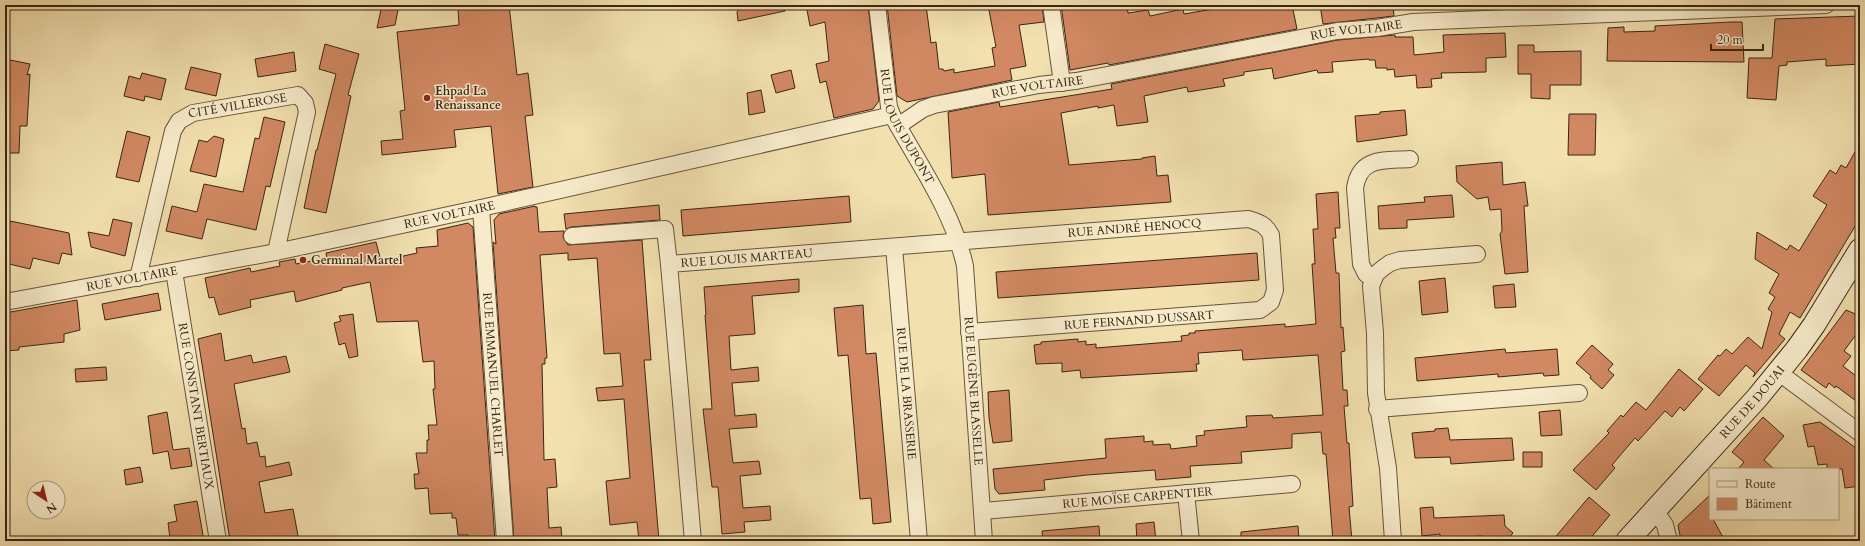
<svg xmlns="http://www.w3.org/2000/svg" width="1865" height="546" font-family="Cardo,serif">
  <rect width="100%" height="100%" fill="#f2e0af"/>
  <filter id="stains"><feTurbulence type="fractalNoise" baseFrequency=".005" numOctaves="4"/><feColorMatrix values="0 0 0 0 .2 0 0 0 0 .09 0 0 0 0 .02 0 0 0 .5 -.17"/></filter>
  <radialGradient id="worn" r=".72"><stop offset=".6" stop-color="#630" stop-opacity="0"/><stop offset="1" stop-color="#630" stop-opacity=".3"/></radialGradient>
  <path fill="#d28963" stroke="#3a2515" d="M382,5H399L395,25L377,28Z
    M462,5H509L517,75L528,73L533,115L525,116L533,187L498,194L491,126L454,130L456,147L382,155L381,141L403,139L400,111L405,110L397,32L459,25L458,8H462Z
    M741,5H785V11L738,21L737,12Z
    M806,5H868L879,101L873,109L834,118L826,81L820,83L816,64L829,61L825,22L810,26Z
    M887,5H926L931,43L936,42L939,69H943L944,71L954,69V73L995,66L992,48L996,47L988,5H1042L1044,22L1019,25L1026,66L1010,69L1012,80L907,102L897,96Z
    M1061,5H1127L1128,13L1148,10L1150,16L1183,9L1184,14L1237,5H1292L1297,29L1109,65L1108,63L1070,70Z
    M1320,5H1393L1394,16L1323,24Z
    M1860,16V64L1826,66V59L1787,62V65L1779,66L1776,100L1747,98L1749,58H1772L1775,19Z
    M1731,22H1742L1744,62L1607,61L1608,28L1624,27V32L1655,31V26Z
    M1505,33L1506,57L1486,58V72L1441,73L1442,78L1431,79L1432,87L1417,88L1416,75L1395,77L1394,69L1387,70V68H1376L1375,60H1369V59L1332,62L1333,72L1318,73L1317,70L1274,79L1272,68L1244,72V75L1223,79L1225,86L1188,92L1187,87L1144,96L1148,122L1117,126L1114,105L1098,108V106L1061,113L1069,165L1142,159V158L1155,156L1157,176L1168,175L1171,202L988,215L985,174L952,178L948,112L999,102L1000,107L1112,89L1111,84L1338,40L1395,35V37H1413L1414,55L1444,52L1443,35Z
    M325,44L359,54L348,95L351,96L326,213L304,208L316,150H317L336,74L319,69Z
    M1518,45H1534V52L1581,51V85H1550V99L1531,98V74H1518Z
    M294,52L296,71L258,77L255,59Z
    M5,59L30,64L27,75L30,74L27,126H20L19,153H5Z
    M191,67L221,74L216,96L185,89Z
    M791,70L795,88L776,93L771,75Z
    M142,73L166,79L161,100L145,96L144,101L124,96L129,76L140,79Z
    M761,90L765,112L749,115L747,93Z
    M1405,110L1407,135L1357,142L1355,116L1380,114V112Z
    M1569,114H1596L1595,155H1568Z
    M264,117L285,122L270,187L266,186L256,230L207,219L202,239L166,231L172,206L197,212L204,184L243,192L255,138L259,139Z
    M127,131L150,137L139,182L116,177Z
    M214,136L224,139L216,177L190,171L199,140L207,142Z
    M1860,143V218L1800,318L1790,312L1779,334L1785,339L1753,377L1755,373L1746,365L1719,396L1698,379L1718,355L1720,356L1726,349L1732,354L1748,337L1762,349L1772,312L1768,309L1775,297L1769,293L1779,274L1755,259L1757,232L1787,250L1790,245L1799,251L1827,205L1813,196L1830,170L1836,174L1841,165L1846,168Z
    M1502,162L1503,185L1525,182L1528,206H1524L1528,272L1505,274L1500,234L1502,231L1501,209L1490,210L1488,197L1477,199L1457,182L1456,166Z
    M1338,192L1340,228H1335L1336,238H1333L1336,273H1339L1341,328L1343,327L1344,341L1345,351L1341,352L1343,390H1347L1348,406H1344L1347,443H1349L1353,506L1349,507L1352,541H1333L1326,454H1323L1321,432L1292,434V448L1241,452L1242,463L1190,466L1191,477L1156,480L1155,470L1087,475L1044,480L1045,490L999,494L995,489L993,469L1106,458L1105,439L1144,436V442L1153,441V445L1170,444L1171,449L1197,446L1196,436L1205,435L1204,431L1247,427L1246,416L1272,415L1273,418L1323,415L1318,355L1243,360L1242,350L1198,353L1199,364H1196L1197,371L1081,378L1080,370L1062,372V363L1036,364L1034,345L1041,344V342L1078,339V342L1086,341V345L1096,344V348L1182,341L1181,336L1189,335V333H1195V331L1285,324V327L1316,324L1312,264H1315L1313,229H1318L1316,194Z
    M1452,195L1454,217L1407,220V228L1379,229L1378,206L1425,202L1424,197Z
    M849,196L851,222L683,236L681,210Z
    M659,205L660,220L571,227L566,229L564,214Z
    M535,206V207H537L539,232L564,231L563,237L568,245L642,240L651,360H644L659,541H639L637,522L610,525L606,481L630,478L624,399L598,401L596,388L623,386L620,353L604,354L597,258L568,260V253L540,255L547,358H545V364H542L544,460L555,459L557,487L547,488L549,528L561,527L562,541H514L493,242L496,244L494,220L499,214Z
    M113,219L132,223L125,256L91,247L88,232L109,236Z
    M10,221L69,233L72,255L62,253L59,264L33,258L30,269L5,263V233L8,234Z
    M468,223L473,227L495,541H468V535H458L456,518H452V513L430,514L428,488L415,489L414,474H419L416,453H427V440H429L428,425H437L433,389H435L434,361L423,362L418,321L377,322L370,282L342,288V290L296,302L294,291L250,300L251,307L219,315L214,297L209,298L205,278L250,268L251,272L280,266L279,262L295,259L296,264L327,258L326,253L376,242L381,261L417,253L416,248L438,246L437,230Z
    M1257,253L1259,280L998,298L996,272Z
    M1445,278L1448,312L1422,315L1419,281Z
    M799,279V292L752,296L755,334L729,336L731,370L758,367L759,381L732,383L735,416L756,414L757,427L729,429L733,463L759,461L761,474L740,476L743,508L770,506L771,520L744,522L745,532L722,534L718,487H712L703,409H712L705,315H706L704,287Z
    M1514,284L1516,307L1495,308L1493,286Z
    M158,293L161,310L105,320L102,304Z
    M77,300L80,330L64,334V342L19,347V350L5,351V313Z
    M863,305L866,354L876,353L891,522L873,524L871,498L860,499L848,355L838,356L834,308Z
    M1846,310L1860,316V329L1844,351L1851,356L1843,366L1860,379V404L1836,386L1835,388L1829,383L1826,388L1801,370Z
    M353,314L358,356L349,358L345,343L339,345L334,323L341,321L339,316Z
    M221,333L225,361L251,355L253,363L286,356L290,372L234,384L242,429L245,428L247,444L257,442L260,457L265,456L266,467L289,462L292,475L259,482L265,513L293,509L299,541H230L198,339Z
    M1592,345L1613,364L1608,370L1614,375L1602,389L1590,378L1591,376L1576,363Z
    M1505,349L1506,353L1557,349L1559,375L1544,376L1543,373L1498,377V374L1417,381L1415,358Z
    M106,367L107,380L76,382L75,369Z
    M1679,369L1703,389L1684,411L1680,407L1672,417L1665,411L1638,441L1635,438L1612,465L1615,468L1596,490L1573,470L1609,433L1607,431L1621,415L1623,417L1636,402L1646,410Z
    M1009,390L1012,441L993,443L989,418L988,392Z
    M1560,410L1562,435L1541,436L1539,412Z
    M167,412L173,450L189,448L192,466L171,469L168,451L153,454L148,416Z
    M1763,417L1784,436L1764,460L1774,469H1738L1744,462L1732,452Z
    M1820,422L1856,448L1860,473V486L1845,488L1842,469H1827V464L1818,465L1814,446L1808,447L1803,425Z
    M1448,428L1450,440L1512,438L1514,460L1451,464L1450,457L1415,458L1412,433L1435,431V429Z
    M1523,452H1542V467H1523Z
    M140,467L143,482L126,485L124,470Z
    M1710,495V519H1713L1725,541H1681L1678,525Z
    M1589,497L1610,515L1588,541H1552Z
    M197,501L204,541H173V537L170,538L168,523L177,521L174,505Z
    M1433,507L1434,518L1504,515L1505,526L1513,533L1506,541H1482V536L1440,539V534L1422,536L1420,508Z
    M1154,522L1156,541H1137L1136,524Z
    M1099,526L1100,541H1043L1042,531Z
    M1298,526L1299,541H1241V532Z"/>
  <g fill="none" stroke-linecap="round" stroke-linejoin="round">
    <defs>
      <g id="street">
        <path id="s1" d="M877,5L889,107L892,115C918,163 953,211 965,266L984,541"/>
        <path d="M1051,5L1062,83"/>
        <path id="s2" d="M898,126L923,109L934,105L1039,85L1076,81L1337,31L1377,28L1413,22L1826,5"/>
        <path id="s3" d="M481,208L505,541"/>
        <path d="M572,236L665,229L669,264"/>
        <path id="s4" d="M894,247L919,541"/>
        <path id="s5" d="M174,271L218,541"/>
        <path id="s6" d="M138,278L173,131L179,121L193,113L298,95L305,103L307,112L276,252"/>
        <path d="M1373,280L1366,274L1361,264L1355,188C1360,156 1385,161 1410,159"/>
        <path id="s7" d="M5,302L276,252L481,208L892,115"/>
        <path d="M1778,372L1860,433"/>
        <path d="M1377,409L1579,393"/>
        <path d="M1186,493L1191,541"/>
        <path d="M1655,510L1665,525L1669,541"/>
        <path id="s8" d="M983,511L1292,484"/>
        <path id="s9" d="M693,541L669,264L1248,219C1259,222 1266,225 1271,235L1275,290L1271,302L1260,310L969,332"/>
        <path d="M1393,541L1388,468L1376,393L1375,333L1371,286L1376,274L1383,268L1390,263L1400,260L1477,254"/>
      </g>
      <g id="secondary">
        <path id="s10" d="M1627,541L1757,398L1797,349L1814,325L1860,250"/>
      </g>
    </defs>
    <use href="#street" stroke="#68543c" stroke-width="18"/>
    <use href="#secondary" stroke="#3a2515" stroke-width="24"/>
    <use href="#street" stroke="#f7ebcb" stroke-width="16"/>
    <use href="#secondary" stroke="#f7ebcb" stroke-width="22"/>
  </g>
  <g fill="#8f2418" stroke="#f7ebcb" stroke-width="1.5">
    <circle cx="427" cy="98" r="4"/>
    <circle cx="303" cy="260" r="4"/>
  </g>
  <g text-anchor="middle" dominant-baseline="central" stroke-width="3" stroke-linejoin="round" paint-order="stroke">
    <g font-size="12" fill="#3a2515" stroke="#f7ebcb">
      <text stroke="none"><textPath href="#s2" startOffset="471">RUE VOLTAIRE</textPath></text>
      <text stroke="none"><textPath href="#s2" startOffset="147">RUE VOLTAIRE</textPath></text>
      <text stroke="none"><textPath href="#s6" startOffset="224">CITÉ VILLEROSE</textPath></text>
      <text stroke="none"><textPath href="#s1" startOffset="127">RUE LOUIS DUPONT</textPath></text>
      <text stroke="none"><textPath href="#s7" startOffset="453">RUE VOLTAIRE</textPath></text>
      <text stroke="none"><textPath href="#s9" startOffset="745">RUE ANDRÉ HENOCQ</textPath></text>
      <text stroke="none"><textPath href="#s9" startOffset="356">RUE LOUIS MARTEAU</textPath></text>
      <text stroke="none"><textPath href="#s7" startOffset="129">RUE VOLTAIRE</textPath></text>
      <text transform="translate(1139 320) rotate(-4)">RUE FERNAND DUSSART</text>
      <text stroke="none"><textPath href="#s3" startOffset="167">RUE EMMANUEL CHARLET</textPath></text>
      <text stroke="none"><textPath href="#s1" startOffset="405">RUE EUGÈNE BLASSELLE</textPath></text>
      <text stroke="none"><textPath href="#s4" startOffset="147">RUE DE LA BRASSERIE</textPath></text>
      <text stroke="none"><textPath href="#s10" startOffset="187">RUE DE DOUAI</textPath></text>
      <text stroke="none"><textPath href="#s5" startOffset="137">RUE CONSTANT BERTIAUX</textPath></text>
      <text stroke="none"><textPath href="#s8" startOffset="155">RUE MOÏSE CARPENTIER</textPath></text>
    </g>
    <g font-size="12" font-weight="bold" fill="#3a2515" stroke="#f7ebcb" text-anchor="start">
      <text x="435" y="91">Ehpad La<tspan x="435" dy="14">Renaissance</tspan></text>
      <text x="311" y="260">Germinal Martel</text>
    </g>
  </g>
  <rect width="1865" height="546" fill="none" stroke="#f2e0af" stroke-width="20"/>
  <rect x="6" y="6" width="1853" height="534" fill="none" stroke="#3a2515" stroke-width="2"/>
  <rect x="10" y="10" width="1845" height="526" fill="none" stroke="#3a2515"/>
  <rect x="1709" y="468" width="130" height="52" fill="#f7ebcb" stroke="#ab9c82"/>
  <rect x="1717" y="481" width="20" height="6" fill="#f7ebcb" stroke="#ab9c82"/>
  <text x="1745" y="488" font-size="12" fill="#3a2515">Route</text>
  <rect x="1717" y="498" width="20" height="12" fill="#d28963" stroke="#ab9c82"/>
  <text x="1745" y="508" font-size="12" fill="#3a2515">Bâtiment</text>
  <g transform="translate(46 500) rotate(145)"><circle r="19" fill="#f7ebcb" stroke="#ab9c82"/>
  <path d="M0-3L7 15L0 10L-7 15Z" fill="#8f2418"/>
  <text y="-6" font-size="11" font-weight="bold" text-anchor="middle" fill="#3a2515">N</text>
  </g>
  <path d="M1711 44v6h52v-6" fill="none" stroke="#3a2515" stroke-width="2"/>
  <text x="1717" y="44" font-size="12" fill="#3a2515" stroke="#f7ebcb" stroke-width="3" paint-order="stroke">20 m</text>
  <rect width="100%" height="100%" filter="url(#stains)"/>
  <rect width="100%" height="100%" fill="url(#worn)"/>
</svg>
